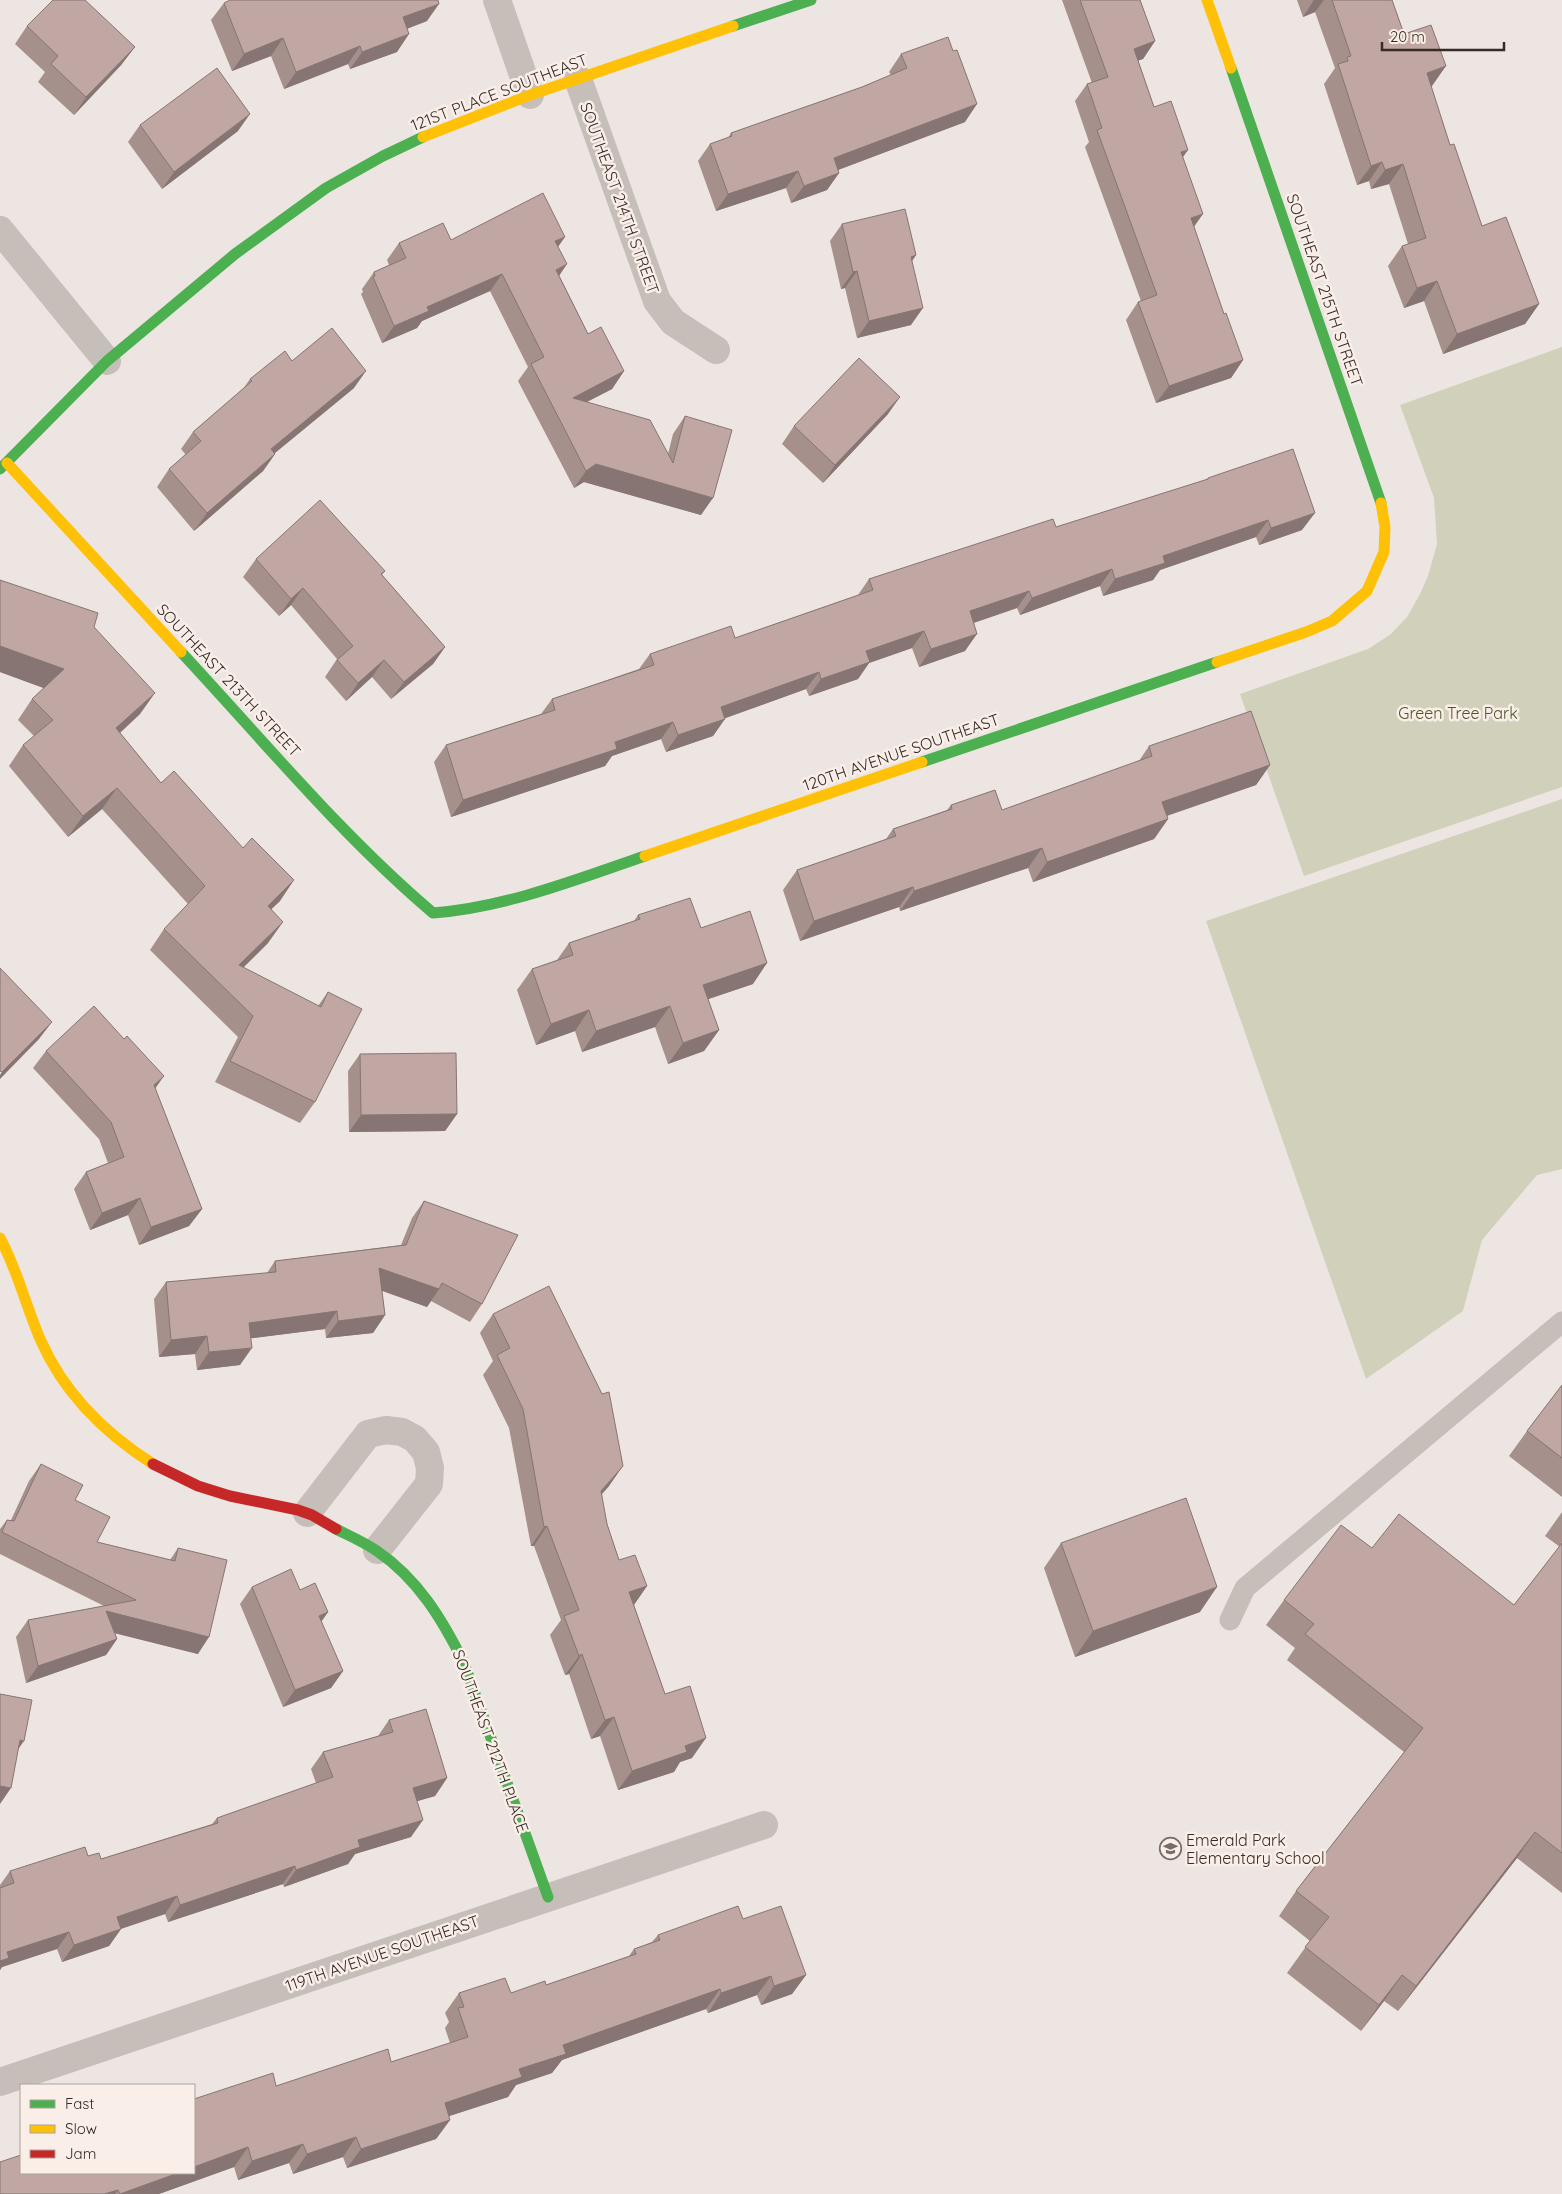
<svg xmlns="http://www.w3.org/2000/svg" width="1562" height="2194" font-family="Quicksand,sans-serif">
  <rect width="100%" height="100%" fill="#ede5e1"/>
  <path fill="#d1d1bb" d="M1562,347V787L1304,876L1240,694L1368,649L1391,634L1407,617L1419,596L1428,576L1437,544L1434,498L1400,405Z
    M1562,799V1169L1537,1175L1482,1240L1463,1311L1366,1379L1206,921Z"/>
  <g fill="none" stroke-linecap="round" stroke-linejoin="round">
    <path stroke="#c6beb9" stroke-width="21" d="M1230,1620L1245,1588L1562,1322"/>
    <path stroke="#c6beb9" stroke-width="28" d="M497,0L530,95
      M578,79L657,301L673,322L716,350
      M0,230L107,361
      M307,1513L368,1434L386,1430L402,1432L415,1439L426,1452L430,1468L429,1484L377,1550
      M0,2082L764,1825"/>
    <path stroke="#4caf50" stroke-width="11" d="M733,26L811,0
      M1231,68L1381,503
      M0,469L107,361L235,254L326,188L383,156L423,137
      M181,652C263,740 341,835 433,913C507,907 575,880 645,856
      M922,762L1217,662
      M336,1529C350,1536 364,1542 377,1551C418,1579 442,1619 464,1663L548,1897"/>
    <path stroke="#ffc107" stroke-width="11" d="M1207,0L1231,68
      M423,137L530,95L733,26
      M7,463L181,652
      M1217,662L1306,632L1332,621L1367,591L1384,552L1385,527L1381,503
      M645,856L922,762
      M0,1238C18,1271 26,1307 41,1341C64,1393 106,1434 153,1464"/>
    <path stroke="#c62828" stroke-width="11" d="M153,1464L198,1486L230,1496L298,1510L312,1515L336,1529"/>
  </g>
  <path fill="#a5908c" d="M1062,0H1140L1155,41L1143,59L1138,60L1154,107L1183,158L1194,227L1224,314L1243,360L1231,378L1156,403L1126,320L1138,302L1141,301L1085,147L1089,142L1075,101L1087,84L1092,83Z
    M1297,0H1392L1404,34L1432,86H1431L1450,145L1482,226L1539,304L1525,324L1443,354L1424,301L1404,308L1388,266L1402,246L1408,244L1389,184L1371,189L1369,181L1357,185L1324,84L1335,68L1315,12L1303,17Z
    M224,3L427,21L407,29L397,52L350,69L348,64L284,89L271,56L232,71L211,20Z
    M27,26L122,64L74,115L38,82L45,72L15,44Z
    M901,54L965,122L838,170L839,173L827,190L791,203L786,188L716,211L698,161L710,144L728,138L731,133L862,87L891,75L889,72Z
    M140,125L238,131L162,189L128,142Z
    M842,224L916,255L912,261L911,325L857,338L845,288L841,289L830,241Z
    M451,240L558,247L559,275L588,334L624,371L612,389L587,402L668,454L673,434L685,416L701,515L584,482L574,488L518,381L528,367L490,291L422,321L417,328L382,343L361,294L363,292L362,289L374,272L389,265L387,260L399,243Z
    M292,361L354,388L275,453V454L263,471L194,531L157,487L169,469L186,455L181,449L193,432L243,389L250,379Z
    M888,414L823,483L782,444L794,426Z
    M1208,478L1302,530L1259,545L1256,537L1160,570L1153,580L1103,596L1100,586L1020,615L1017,608L974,623L965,651L919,667L912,648L869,663L858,679L809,696L806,689L725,718L713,736L666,752L661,739L612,756L605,766L451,817L434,762L446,745L541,714L552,699L639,669L650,654L735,638L858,595L869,579L1056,527L1206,480Z
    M256,559L385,571L382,575L445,647L433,664L391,699L372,677L346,701L325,677L337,659L291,605L279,616L243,577Z
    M0,580L94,627L140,714L120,733L161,783L280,901L271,909L268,943L243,968L318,1006L328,992L315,1102L300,1123L215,1082L238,1037L150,950L164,929L188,904L102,809L68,837L9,766L23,745L34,736L18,720L32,699L44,688L0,672Z
    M1149,746L1270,765L1256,785L1167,816L1168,819L1154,839L1033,882L1028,868L900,911L899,907L800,941L783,890L797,870L886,839L893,829L947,810L951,805L1002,810L1139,761Z
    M638,915L701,928L753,984L708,999L719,1030L704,1051L668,1064L655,1027L582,1052L575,1031L536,1045L517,990L532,969L557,960L569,943L634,921Z
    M46,1051L155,1088L202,1209L189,1226L139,1245L128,1215L90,1230L74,1189L86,1172L108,1163L99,1139L33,1068Z
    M360,1054L457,1114L445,1131L349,1132L348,1071Z
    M424,1201L482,1304L470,1322L431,1301L427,1307L382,1291L385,1315L373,1333L326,1338L325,1329L251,1338L240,1365L197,1370L195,1354L159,1357L154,1299L166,1282L267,1273L275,1261L401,1245L412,1218Z
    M493,1314L609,1486L601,1495L607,1524L619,1560L647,1586L634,1605L665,1694L692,1758L680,1762L674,1772L618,1790L600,1736L591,1739L569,1674L565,1675L550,1635L561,1620L534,1546H531L509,1428L483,1375L493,1361L480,1333Z
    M1562,1385V1497L1509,1456L1527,1431Z
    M41,1464L75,1500L97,1542L170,1560L178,1548L198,1654L115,1633L117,1639L106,1655L26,1683L16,1637L28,1620L104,1606L0,1554V1529L7,1520H11L29,1481Z
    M1562,1512V1893L1517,1858L1398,2011L1384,2001L1361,2031L1287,1973L1310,1941L1279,1916L1296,1891L1404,1752L1287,1660L1295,1648L1266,1625L1284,1600L1372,1548L1514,1605L1560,1547L1545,1536Z
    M1061,1543L1200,1612L1075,1657L1044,1568Z
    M252,1587L300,1590L328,1612L321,1622L343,1671L331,1688L283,1707L240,1604Z
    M389,1720L447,1778L435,1796L417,1801L411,1837L355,1854L348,1864L284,1887L283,1884L168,1922L165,1914L121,1929L109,1946L62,1962L57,1949L2,1967L0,1970V1885L10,1871L88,1856L101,1859L212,1824L217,1818L316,1783L311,1769L323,1752L378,1736Z
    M743,1919L806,1975L792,1994L761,2005L757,1995L708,2013L706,2009L562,2060L552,2073L516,2085L508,2097L449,2116L450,2120L436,2139L347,2168L343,2157L293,2174L289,2163L238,2180L234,2167L159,2194H0L21,2173L276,2086L391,2062L450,2043L445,2028L449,2022L445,2013L459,1993H511L546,1985L629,1956L634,1949L652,1942L658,1935Z"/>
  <path fill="#867572" d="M1314,0H1324L1315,12L1303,17Z
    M439,4L427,21L390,35L403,17Z
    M409,34L397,52L350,69L362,52Z
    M283,38L271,56L232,71L244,54Z
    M1155,41L1143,59L1122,66L1134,49Z
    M360,46L348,64L284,89L296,72Z
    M135,47L122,64L74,115L86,97Z
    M1446,66L1432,86L1413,92L1427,73Z
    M977,104L965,122L822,176L834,158Z
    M250,114L238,131L162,189L174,172Z
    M1188,150L1176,167L1181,152Z
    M1382,162L1369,181L1357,185L1371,166Z
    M1403,164L1389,184L1371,189L1385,170Z
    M798,171L786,188L716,211L728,194Z
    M839,173L827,190L791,203L804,186Z
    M1203,214L1191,231V218Z
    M565,237L553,254L555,241Z
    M916,255L904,273L911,257Z
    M567,264L555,282L556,270Z
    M857,271L845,288L841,289L853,272Z
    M502,274L490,291L422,321L417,328L382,343L394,326L427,307Z
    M1437,281L1424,301L1404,308L1417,288Z
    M1539,304L1525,324L1443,354L1457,334Z
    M923,308L911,325L857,338L869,321Z
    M1243,360L1231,378L1156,403L1169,386Z
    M366,371L354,388L259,466L271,449Z
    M624,371L612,389L561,415L573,398Z
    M900,397L888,414L823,483L835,465Z
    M275,454L263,471L194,531L207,513Z
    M596,464L713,498L701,515L584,482L574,488L586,471Z
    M1315,513L1302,530L1259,545L1271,528Z
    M1268,520L1256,537L1160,570L1153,580L1103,596L1115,579L1163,556Z
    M1112,569L1100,586L1020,615L1032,598Z
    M303,588L291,605L279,616L291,599Z
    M1029,591L1017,608L958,628L970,611Z
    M924,631L912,648L869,663L858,679L809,696L821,679L866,651Z
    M977,634L965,651L919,667L931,649Z
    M0,646L64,669L49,690L0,672Z
    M445,647L433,664L391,699L404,682Z
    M384,660L372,677L346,701L358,683Z
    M819,672L806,689L709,724L721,707Z
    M155,693L140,714L102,749L116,728Z
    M725,719L713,736L666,752L678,735Z
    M673,722L661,739L612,756L605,766L451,817L463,800L615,742Z
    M1270,765L1256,785L1148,822L1162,802Z
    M117,788L102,809L68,837L83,816Z
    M1168,819L1154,839L1033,882L1047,862Z
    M1042,848L1028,868L900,911L914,891Z
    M294,880L280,901L253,927L268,906Z
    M913,887L899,907L800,941L814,921Z
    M283,922L268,943L224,986L239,965Z
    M767,963L753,984L688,1006L703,985Z
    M670,1006L655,1027L582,1052L596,1031Z
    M589,1010L575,1031L536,1045L551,1024Z
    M52,1022L39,1039L0,1079V1075L2,1072Z
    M719,1030L704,1051L668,1064L683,1043Z
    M164,1076L152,1093L154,1085Z
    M457,1114L445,1131L349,1132L361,1115Z
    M140,1198L128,1215L90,1230L102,1213Z
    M202,1209L189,1226L139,1245L151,1227Z
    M379,1268L439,1289L427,1307L367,1285Z
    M337,1311L325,1329L237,1340L249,1323Z
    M385,1315L373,1333L326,1338L338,1321Z
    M207,1336L195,1354L159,1357L171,1340Z
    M252,1348L240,1365L197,1370L209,1352Z
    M623,1466L609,1486L587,1511L601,1491Z
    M547,1526L534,1546H531L544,1527Z
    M647,1586L633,1606L629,1592Z
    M1217,1587L1200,1612L1075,1657L1093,1631Z
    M106,1611L209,1637L198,1654L94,1628Z
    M328,1612L316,1629L319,1616Z
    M117,1639L106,1655L26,1683L38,1666Z
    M582,1654L569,1674L565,1675L579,1656Z
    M343,1671L331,1688L283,1707L295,1690Z
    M614,1717L600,1736L591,1739L605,1720Z
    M706,1738L692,1758L680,1762L674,1772L618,1790L632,1771L685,1746Z
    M20,1740L24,1741L12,1758Z
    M447,1778L435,1796L401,1806L413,1788Z
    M0,1786L11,1788L0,1804Z
    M423,1820L411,1837L355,1854L348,1864L284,1887L296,1870L358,1840Z
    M1535,1832L1517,1858L1398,2011L1416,1986Z
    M295,1866L283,1884L168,1922L180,1905Z
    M177,1896L165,1914L105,1934L117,1917Z
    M121,1929L109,1946L62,1962L74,1945Z
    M69,1932L57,1949L2,1967L0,1970V1961L7,1952Z
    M806,1975L792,1994L761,2005L774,1986Z
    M1402,1975L1384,2001L1361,2031L1379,2005Z
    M771,1976L757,1995L708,2013L721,1993Z
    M720,1989L706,2009L562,2060L552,2073L516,2085L508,2097L431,2122L445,2103L519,2069L563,2045Z
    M450,2120L436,2139L347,2168L361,2149Z
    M356,2137L343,2157L293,2174L307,2154Z
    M303,2144L289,2163L238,2180L252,2161Z
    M248,2147L234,2167L159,2194H119L178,2173H194V2167Z
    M118,2190L115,2194H104Z"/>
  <path fill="#c0a7a3" stroke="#867572" d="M53,0H85L135,47L86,97L51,64L58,56L27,26Z
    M230,0H438L439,4L403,17L409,34L362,52L360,46L296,72L283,38L244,54L224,3Z
    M1080,0H1140L1155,41L1134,49L1154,107L1171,101L1188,150L1181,152L1203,214L1191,218L1224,314L1226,313L1243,360L1169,386L1138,302L1157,295L1097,130L1102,128L1087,84L1108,77Z
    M1332,0H1392L1404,34L1431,25L1446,66L1427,73L1450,145L1454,144L1482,226L1506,217L1539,304L1457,334L1437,281L1417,288L1402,246L1426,238L1403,164L1385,170L1382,162L1371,166L1338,64L1348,61L1347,57L1351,56Z
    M948,37L953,51L957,50L977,104L834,158L839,173L804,186L798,171L728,194L710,144L732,136L731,133L862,87L907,68L901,54Z
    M217,68L250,114L174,172L140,125Z
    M543,193L565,237L555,241L567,264L556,270L588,334L601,327L624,371L573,398L650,420L673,463L685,416L732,430L713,498L596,464L586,471L531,364L544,357L502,274L427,307L429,311L394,326L373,277L375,276L374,272L406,258L399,243L443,223L451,240Z
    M905,209L916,255L911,257L923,308L869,321L857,271L853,272L842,224Z
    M332,328L366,371L271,449L275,454L207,513L169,469L201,441L193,432L252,381L250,379L285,351L292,361Z
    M859,358L900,397L835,465L794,426Z
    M1293,449L1315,513L1271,528L1268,520L1163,556L1165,563L1115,579L1112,569L1032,598L1029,591L970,611L977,634L931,649L924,631L866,651L870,662L821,679L819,672L721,707L725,719L678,735L673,722L615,742L617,749L463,800L446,745L555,710L552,699L654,665L650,654L731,626L735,638L873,590L869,579L1053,519L1056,527L1208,479V478Z
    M320,500L385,571L381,574L445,647L404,682L384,660L358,683L337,660L353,646L303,588L291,599L256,559Z
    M0,580L98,613L94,627L155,693L116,728L161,783L174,771L243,848L252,838L294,880L268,906L283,922L239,965L321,1007L328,992L362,1009L315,1102L230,1061L253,1016L164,929L205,886L117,788L83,816L23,745L53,720L32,699L64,669L0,646Z
    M1251,711L1270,765L1162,802L1168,819L1047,862L1042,848L914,891L913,887L814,921L797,870L896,836L893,829L952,809L951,805L995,790L1002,810L1152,756L1149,746Z
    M690,898L701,928L750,911L767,963L703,985L719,1030L683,1043L670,1006L596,1031L589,1010L551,1024L532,969L573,955L569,943L640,919L638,915Z
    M0,968L52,1022L2,1072L0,1071Z
    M94,1006L124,1039L127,1036L164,1076L154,1085L202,1209L151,1227L140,1198L102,1213L86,1172L124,1157L111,1122L46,1051Z
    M456,1053L457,1114L361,1115L360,1054Z
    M424,1201L518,1235L482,1304L442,1283L439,1289L379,1268L385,1315L338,1321L337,1311L249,1323L252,1348L209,1352L207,1336L171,1340L166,1282L276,1272L275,1261L406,1245Z
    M549,1286L602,1394L609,1392L623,1466L601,1491L607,1524L619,1560L635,1555L647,1586L629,1592L665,1694L690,1686L706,1738L685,1746L687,1752L632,1771L614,1717L605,1720L582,1654L579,1656L564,1616L579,1610L547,1526L544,1527L523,1409L497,1355L510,1348L493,1314Z
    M1562,1385V1458L1527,1431Z
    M41,1464L83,1485L75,1500L110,1517L97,1542L175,1561L178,1548L227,1560L209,1637L106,1611L117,1639L38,1666L28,1620L136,1600L2,1532L7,1520L14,1521Z
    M1186,1498L1217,1587L1093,1631L1061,1543Z
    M1399,1514L1514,1605L1562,1543V1853L1535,1832L1416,1986L1402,1975L1379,2005L1305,1947L1329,1917L1296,1891L1423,1728L1305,1634L1314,1624L1284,1600L1341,1525L1372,1548Z
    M291,1569L300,1590L315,1583L328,1612L319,1616L343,1671L295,1690L252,1587Z
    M0,1694L32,1700L24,1741L20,1740L11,1788L0,1786Z
    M426,1709L447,1778L413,1788L423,1820L358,1840L360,1847L296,1870L295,1866L180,1905L177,1896L117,1917L121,1929L74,1945L69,1932L7,1952L9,1958L0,1961V1888L14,1883L10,1871L85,1847L88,1856L99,1853L101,1859L218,1823L217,1818L333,1777L323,1752L393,1732L389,1720Z
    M738,1906L743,1919L781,1906L806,1975L774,1986L771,1976L721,1993L720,1989L563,2045L566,2054L519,2069L522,2077L445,2103L450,2120L361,2149L356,2137L307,2154L303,2144L252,2161L248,2147L194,2167V2099L273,2073L276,2086L388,2049L391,2062L468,2037L458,2008L464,2007L459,1993L505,1978L511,1993L545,1981L546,1985L636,1954L634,1949L660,1940L658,1935Z
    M21,2155V2173H178L120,2194L118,2190L104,2194H0V2162Z"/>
  <defs>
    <symbol id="school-ring" viewBox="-11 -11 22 22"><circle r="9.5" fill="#faefe8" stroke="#776c69" stroke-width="1.5"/><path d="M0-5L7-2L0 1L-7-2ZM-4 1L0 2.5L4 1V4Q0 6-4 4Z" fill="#776c69"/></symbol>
  </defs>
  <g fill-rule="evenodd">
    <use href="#school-ring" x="1158" y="1836" width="25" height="25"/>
  </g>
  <g text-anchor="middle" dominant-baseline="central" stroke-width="5" stroke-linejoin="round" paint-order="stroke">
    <g font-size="16" fill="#372b28" stroke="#faefe8">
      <text transform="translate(499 92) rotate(-21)">121ST PLACE SOUTHEAST</text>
      <text transform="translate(620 198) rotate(70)">SOUTHEAST 214TH STREET</text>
      <text transform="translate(1325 290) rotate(71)">SOUTHEAST 215TH STREET</text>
      <text transform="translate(229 680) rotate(47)">SOUTHEAST 213TH STREET</text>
      <text transform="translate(901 752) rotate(-19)">120TH AVENUE SOUTHEAST</text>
      <text transform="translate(491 1741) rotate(70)">SOUTHEAST 212TH PLACE</text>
      <text transform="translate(382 1953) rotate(-19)">119TH AVENUE SOUTHEAST</text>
    </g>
    <g font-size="16" fill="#4c552c" stroke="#faefe8">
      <text x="1458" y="713">Green Tree Park</text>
    </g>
    <g font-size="16" fill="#372b28" stroke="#faefe8" text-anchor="start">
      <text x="1186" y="1840">Emerald Park<tspan x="1186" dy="18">Elementary School</tspan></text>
    </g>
  </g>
  <rect x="20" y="2084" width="175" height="90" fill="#faefe8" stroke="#aca19b"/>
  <rect x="30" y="2100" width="25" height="8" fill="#4caf50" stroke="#aca19b"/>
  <text x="65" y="2109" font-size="15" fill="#372b28">Fast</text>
  <rect x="30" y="2125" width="25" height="8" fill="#ffc107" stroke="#aca19b"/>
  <text x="65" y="2134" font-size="15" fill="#372b28">Slow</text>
  <rect x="30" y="2150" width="25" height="8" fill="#c62828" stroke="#aca19b"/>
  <text x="65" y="2159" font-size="15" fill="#372b28">Jam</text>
  <path d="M1382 42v8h122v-8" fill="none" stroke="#372b28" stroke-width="2.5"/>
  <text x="1390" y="42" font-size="15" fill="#372b28" stroke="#faefe8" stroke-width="4" paint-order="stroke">20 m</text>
</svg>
